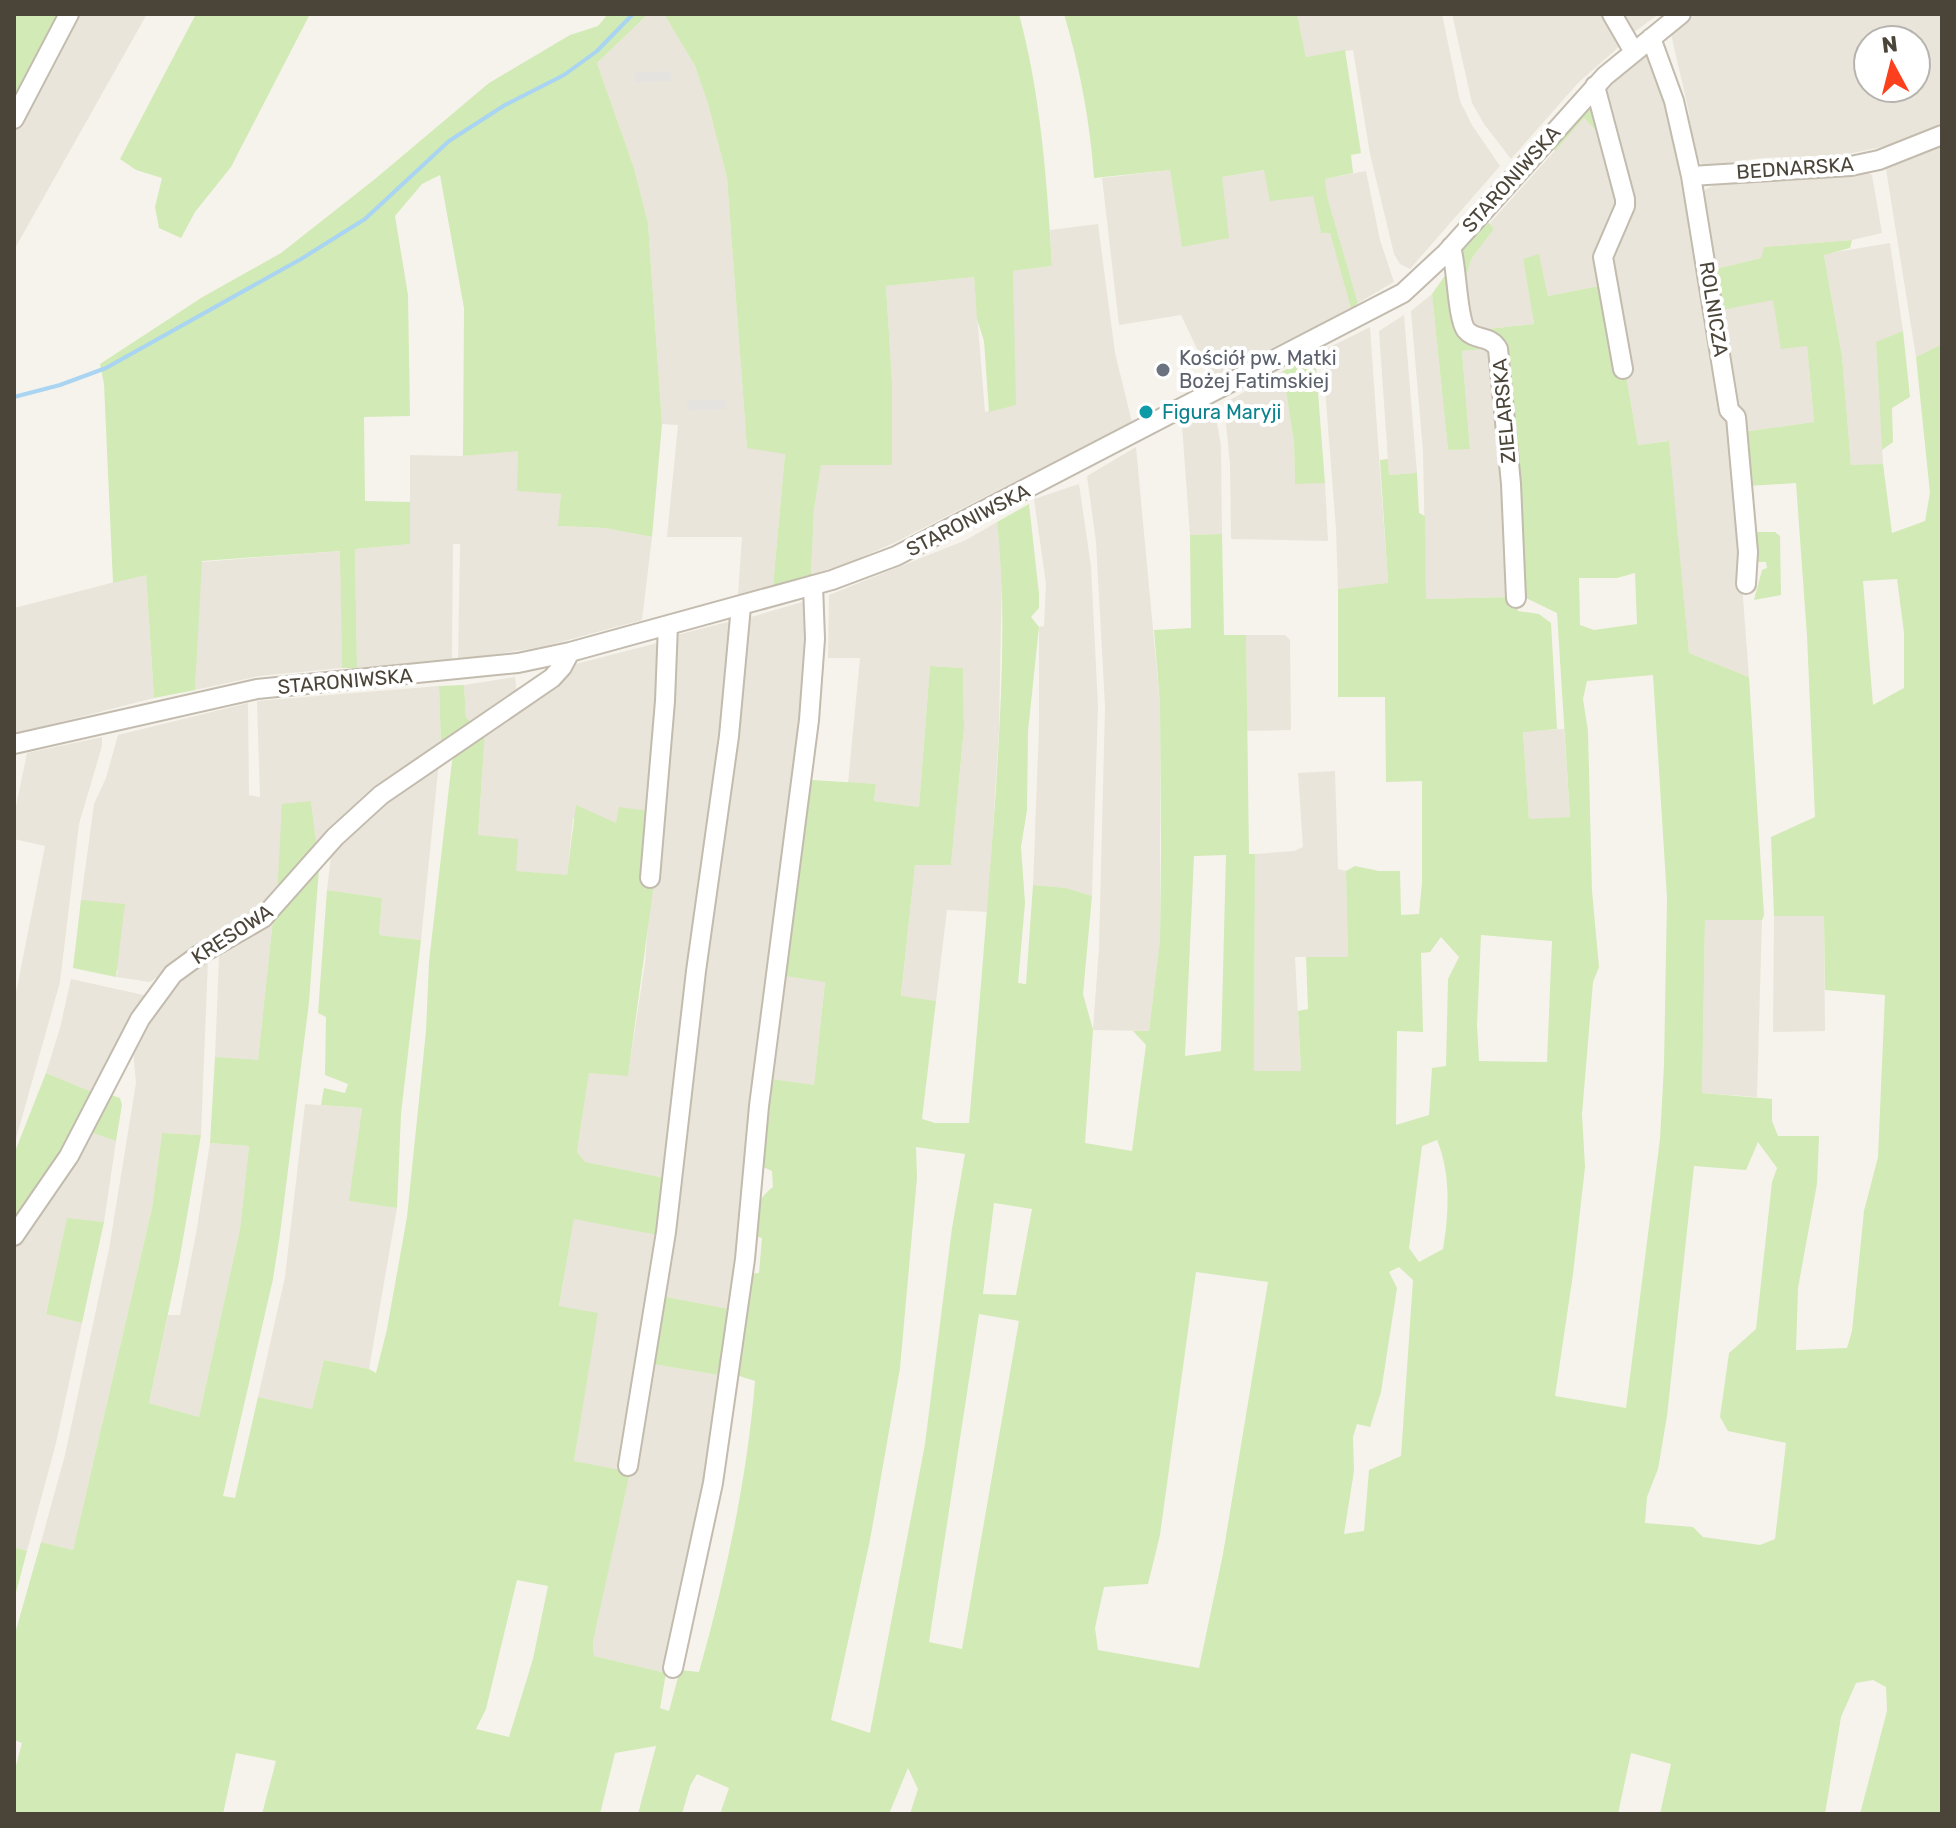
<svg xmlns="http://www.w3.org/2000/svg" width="1956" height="1828" font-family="Rubik,sans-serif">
  <rect width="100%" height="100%" fill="#f6f3ec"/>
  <path fill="#eae5da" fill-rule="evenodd" d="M74,14H147L14,250V125Z
    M648,14H664L695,66L708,104L727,178L747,447L785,453L773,586L738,595L742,537H667L678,425L662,424L648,223L634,168L597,63Z
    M1297,14H1442L1460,101L1472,125L1500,166L1410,269L1400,264L1394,254L1370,154L1353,50L1306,57Z
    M1452,14H1607L1621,45L1578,83L1511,159L1484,124L1472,103Z
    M1620,14H1659L1630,35Z
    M1696,14H1942V124L1891,145L1843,155L1763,158L1703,166L1695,154L1688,108L1671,34ZM1868,40H1916V88H1868Z
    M1642,56L1651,57L1659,67L1724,401L1740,558L1749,677L1689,653L1668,441L1638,445L1607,258L1626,220L1603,92Z
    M1584,118L1601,136L1618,203L1604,285L1548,296L1539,255L1523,259L1534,324L1479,330L1470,322L1466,276L1472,258L1494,229L1489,224Z
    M1942,143V344L1916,357L1886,169L1893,162Z
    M1170,170L1182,246L1222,177L1265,170L1313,195L1321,233L1330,232L1351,309L1211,378L1181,315L1119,325L1102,178Z
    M1366,171L1380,240L1394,282L1358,303L1327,196L1324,179Z
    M1863,171L1872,175L1882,233L1852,240L1765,247L1761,258L1716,269L1703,191L1714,185L1747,177Z
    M1098,224L1115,353L1132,422L896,542L851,562L811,575L814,510L821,464L892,465V381L886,286L974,277L985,412L1015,405L1013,271L1052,266L1050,230Z
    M1890,243L1903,331L1876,343L1883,464L1851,466L1842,356L1824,254Z
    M1432,294L1448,450L1470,448L1462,351L1495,348L1512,597L1426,599L1423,452L1411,311Z
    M1774,299L1807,346L1814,422L1742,432L1722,310Z
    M1404,315L1417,473L1389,475L1379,331Z
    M1370,327L1388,584L1338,589L1336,529L1322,351Z
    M1283,371L1294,443L1295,483H1325L1328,541L1231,539L1230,465L1224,403Z
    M1214,408L1221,445L1222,534L1190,535L1182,425Z
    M1136,447L1160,704V940L1149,1031L1093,1030L1099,947L1105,706L1096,542L1087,476Z
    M518,450L561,494L559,526L605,528L652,537L642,620L542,647L458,660L460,544H453L452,661L357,668L355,549L410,544V455L463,456Z
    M1079,484L1091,566L1098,707L1092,896L1066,888L1033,885L1039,726V627L1044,626L1046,584L1034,499Z
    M997,522L1002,569L999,730L988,912L947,910L936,1001L901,997L915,865H951L964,728L963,668L930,666L919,807L874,801L876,784H848L860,658H828L829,595L966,540Z
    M341,551L342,668L259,676L195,690L201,562Z
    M146,574L154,698L14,734V608Z
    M809,600L810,664L734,1310L662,1296L744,619Z
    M735,620L665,1178L584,1162L577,1152L589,1072L628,1075L645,963L673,636Z
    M1246,635H1285L1290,640L1291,730L1247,731Z
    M661,642L650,811L617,823L573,819L567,876L516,871L478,835L485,733L572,665Z
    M515,677L517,696L473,725L466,717L464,685Z
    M439,686L441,745L317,848L311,801L277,896L239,926L150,982L116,977L118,972L81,900L94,804L106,778L118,735L248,703L249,795L260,797L257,701Z
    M1564,729L1570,817L1529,820L1523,731Z
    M102,737V746L79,824L60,982L14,1146V1003L45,846L14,839V816L27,753Z
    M439,762L421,940L379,935L382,898L327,890L332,847L412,780Z
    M1335,771L1338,869L1346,871L1348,957H1295L1301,1071H1254L1255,854L1294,851L1303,847L1298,773Z
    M1774,916H1824L1825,1031L1773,1032Z
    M273,919L258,1061L215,1057L219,957L225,947Z
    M1705,920H1762L1757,1097L1702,1093Z
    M208,959L201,1135L162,1133L152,1208L73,1550L41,1542L65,1455L109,1249L136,1083L133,1050L169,988Z
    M785,976L825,981L814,1086L771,1079Z
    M71,979L148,996L97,1094L46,1073L60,1028Z
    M305,1104L362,1108L350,1201L397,1208L369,1369L324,1360L312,1409L258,1397L285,1277Z
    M90,1132L116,1141L104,1222L67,1219L46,1313L82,1323L56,1443L27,1551L14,1547V1250L18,1241Z
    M210,1143L249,1146L240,1229L199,1417L149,1403L168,1315H180L197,1228Z
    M574,1218L657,1235L621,1469L615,1470L574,1461L597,1314L559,1307Z
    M653,1364L724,1376L716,1442L666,1673L594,1656L593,1642Z"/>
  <path fill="#d2eab5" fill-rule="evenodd" d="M14,14H62L14,103Z
    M196,14H310L231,167L195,212L181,238L159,228L155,207L162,178L136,170L120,159Z
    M608,14H648L597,63L634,168L648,223L662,424L652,537L605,528L558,526L561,494L517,491L518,451L463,456L464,308L440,175L422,184L395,216L408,295L410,416L364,417L365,501L410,502V544L355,549L357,668H342L340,551L202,561L195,690L154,698L146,575L113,583L104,384L100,364L201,298L281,253L375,179L489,83L570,35L598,26Z
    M664,14H1019C1041,96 1047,181 1052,266L1013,271L1016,405L989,412L984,341L977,319L974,277L886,286L892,381V465H821L814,510L811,575L773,586L785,454L747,448L727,178L708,104L695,66Z
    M1064,14H1297L1306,57L1345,50L1361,153L1351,155L1353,173L1325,179L1327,196L1358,303L1351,309L1330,233H1321L1313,196L1270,201L1264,170L1222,177L1229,238L1182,247L1170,170L1094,178C1090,122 1080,68 1064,14Z
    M1593,100L1601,136L1584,118L1555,151L1552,145Z
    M1485,219L1494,229L1472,258L1466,276L1461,267L1459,248Z
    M1852,240L1850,248L1824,255L1842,356L1851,465L1883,464L1892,533L1925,521L1930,493L1916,357L1942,344V1814H1860L1887,1711L1886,1687L1873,1680L1856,1683L1841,1717L1825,1814H1660L1671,1764L1631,1753L1618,1814H910L918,1789L908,1768L889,1814H720L729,1788L697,1774L690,1786L682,1814H638L656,1746L615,1753L600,1814H262L276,1761L236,1753L223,1814H14V1773L22,1743L14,1740V1637L41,1542L73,1550L152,1208L162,1133L201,1135L179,1262L149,1403L199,1417L240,1229L249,1146L210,1143L215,1057L258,1060L273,919L319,868L309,1002L280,1234L273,1279L223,1496L235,1498L258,1397L312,1409L324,1360L369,1369L376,1373L387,1329L407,1217L426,1031L429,962L452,761L459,750L485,733L478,835L518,839L516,871L567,875L576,805L616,823L619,807L650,811L654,883L628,1076L589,1073L577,1152L585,1162L665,1178L657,1235L574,1219L559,1306L598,1313L574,1461L630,1472L593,1642L594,1656L666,1673L660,1708L669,1711L680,1670L699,1672C726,1576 747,1480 755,1381L736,1375L748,1274L759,1273L762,1238L752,1235C756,1214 755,1200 773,1187L772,1171L761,1166L771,1079L814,1085L825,982L785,976L812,780L876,784L874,801L919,807L930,666L963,668L964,728L951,865H915L901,996L936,1001L922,1119L935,1123H969C979,1012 988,901 996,789C1001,701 1007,610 997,522L1029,504L1039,594V608L1031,617L1039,627L1028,731L1027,810L1021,847L1025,903L1018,983L1026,984L1033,885L1066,888L1092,896L1083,994L1093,1030L1085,1143L1132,1151L1146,1045L1133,1031H1149L1160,940L1161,853L1160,704L1154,630L1191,628L1190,535L1222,534L1224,635H1246L1249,854H1255L1254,1071H1301L1298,1011L1308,1009L1306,957H1348L1346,871L1355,866L1379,871H1400L1401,915L1419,914L1422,883V781L1386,782L1385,697H1338V589L1388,583L1380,460L1388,459L1389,475L1417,473L1419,513L1425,516L1426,599L1512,597L1518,611L1539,614L1551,623L1557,729L1523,732L1529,819L1570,817L1557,613L1522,596L1502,347L1479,330L1534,324L1523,259L1539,254L1548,296L1604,285L1626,374L1638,445L1669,441L1689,653L1749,677L1764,915L1762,920H1705L1702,1093L1772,1099V1121L1778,1136H1819L1817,1184L1798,1288L1796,1350L1847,1348L1852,1331L1864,1211L1878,1157L1885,995L1825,990L1824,916H1774L1771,837L1815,817L1807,636L1796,483L1748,486L1742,432L1814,422L1807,346L1781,349L1773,300L1722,310L1716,269L1761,258L1764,247ZM1635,573L1637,624L1594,630L1580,625L1579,578H1617ZM1897,579L1904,633V688L1873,705L1863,581ZM1653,675L1667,898L1664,1065L1660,1139L1626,1408L1555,1396L1573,1274L1585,1167L1582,1114L1593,982L1599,967L1592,891L1588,731L1583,699L1587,681ZM1226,855L1221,1051L1185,1056L1194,856ZM1481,935L1552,941L1547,1062L1479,1061L1477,1025ZM1441,937L1459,957L1448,979L1446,1066L1432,1068L1429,1115L1396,1125L1397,1031L1423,1032L1421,953L1430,952ZM1437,1140C1451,1174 1449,1213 1443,1249L1419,1262L1409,1248L1422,1146ZM1758,1142L1777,1168L1772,1182L1756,1329L1729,1353L1720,1417L1728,1431L1786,1443L1775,1539L1760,1545L1703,1537L1693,1527L1645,1523L1647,1497L1658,1469L1667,1416L1694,1166L1746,1170ZM916,1147L965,1154L952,1228L925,1444L870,1733L831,1720L870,1540L900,1368L917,1178ZM994,1203L1032,1209L1016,1295L983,1294ZM1399,1267L1413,1280L1401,1456L1369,1470L1364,1531L1344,1534L1354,1471L1353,1437L1357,1424L1370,1427L1381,1392L1397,1288L1389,1272ZM1196,1272L1268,1282L1223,1554L1199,1668L1098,1650L1095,1628L1104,1587L1148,1584L1160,1535ZM979,1314L1019,1321L962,1649L929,1642ZM517,1580L548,1586L533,1659L509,1737L476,1729L486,1709Z
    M1451,267L1455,306L1495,348L1462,351L1470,449L1448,450L1432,294Z
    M1903,331L1910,397L1892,408L1893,442L1882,450L1876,342Z
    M1315,354L1325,483L1295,484L1294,443L1283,371Z
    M1752,532H1775L1780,536L1781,595L1754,600L1762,570L1767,568L1766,562H1758L1754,556Z
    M464,685L466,717L473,725L441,745L439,686Z
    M311,801L317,848L277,896L282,804Z
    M327,890L382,898L379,935L421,940L401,1114L397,1208L349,1201L362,1108L321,1105L324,1088L345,1093L348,1084L325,1075L326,1017L318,1013Z
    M81,900L125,904L116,977L73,968Z
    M46,1073L97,1094L76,1137L14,1227V1154Z
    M111,1095L120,1098L122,1105L116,1141L90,1132L106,1098Z
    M67,1218L104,1222L82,1323L46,1314Z
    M662,1296L734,1310L724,1376L653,1364Z
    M14,1547L27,1551L14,1600Z"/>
  <path fill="#e5e3e0" d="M671,71L672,81L635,82V73Z
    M726,399V409L687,411V401Z"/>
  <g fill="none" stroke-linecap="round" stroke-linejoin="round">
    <path stroke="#a9d4f2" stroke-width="4" d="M14,397L60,385L106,368L301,259L365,219L449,141L505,105L564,75L597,51L633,14"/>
    <defs>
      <path id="minor" d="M1612,14L1634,52
        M1651,38L1674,101L1691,176L1729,410L1736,417L1748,552L1746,584
        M1595,86L1625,199V206L1603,257L1623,369
        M14,119L69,14
        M1691,176L1851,166L1879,160L1942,135
        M1451,247C1457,266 1457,318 1466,330C1475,341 1491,335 1498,349L1511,484L1516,598
        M14,744L257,689L518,663L570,652L832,580L896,556L1403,293L1446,253L1605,76L1681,14
        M650,878L665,701L668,625
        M14,1236L69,1156L140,1019L173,974L199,955L263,918L335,837L381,795L552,678L562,667L570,652
        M628,1466L666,1232L696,971L729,736L741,606
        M673,1668L713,1483L745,1259L759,1106L809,720L815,639L813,585"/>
    </defs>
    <use href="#minor" stroke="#c2bbae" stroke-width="22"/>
    <use href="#minor" stroke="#fff" stroke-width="18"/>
  </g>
  <circle fill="#6b7280" stroke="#fff" stroke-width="3" cx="1163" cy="370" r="8"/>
  <circle fill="#0f9aa8" stroke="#fff" stroke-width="3" cx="1146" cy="412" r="8"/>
  <g text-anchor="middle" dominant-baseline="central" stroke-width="8" stroke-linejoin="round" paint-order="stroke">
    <g font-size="20" fill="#4b4439" stroke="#fff">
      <text transform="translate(1795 168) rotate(-4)">BEDNARSKA</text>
      <text transform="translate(1511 179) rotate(-48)">STARONIWSKA</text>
      <text transform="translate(1714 309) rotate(81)">ROLNICZA</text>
      <text transform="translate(1504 411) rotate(-95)">ZIELARSKA</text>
      <text transform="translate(968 520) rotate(-27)">STARONIWSKA</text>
      <text transform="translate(345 681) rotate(-5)">STARONIWSKA</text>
      <text transform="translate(232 934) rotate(-33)">KRESOWA</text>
    </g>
    <g font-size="20" fill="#5b616d" stroke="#fff" text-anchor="start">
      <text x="1179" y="358">Kościół pw. Matki<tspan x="1179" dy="23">Bożej Fatimskiej</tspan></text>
    </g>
    <g font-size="20" fill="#0d838f" stroke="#fff" text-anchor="start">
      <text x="1162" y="412">Figura Maryji</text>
    </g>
  </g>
  <rect width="1956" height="1828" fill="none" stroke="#4b4439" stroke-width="32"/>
  <g transform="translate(1892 64) rotate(353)"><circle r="38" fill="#ffffff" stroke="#b7b4b0" stroke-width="2"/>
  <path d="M0-6L14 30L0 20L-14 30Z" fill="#fc3f1d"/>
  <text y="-12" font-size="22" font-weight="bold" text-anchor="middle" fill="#4b4439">N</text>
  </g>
</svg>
